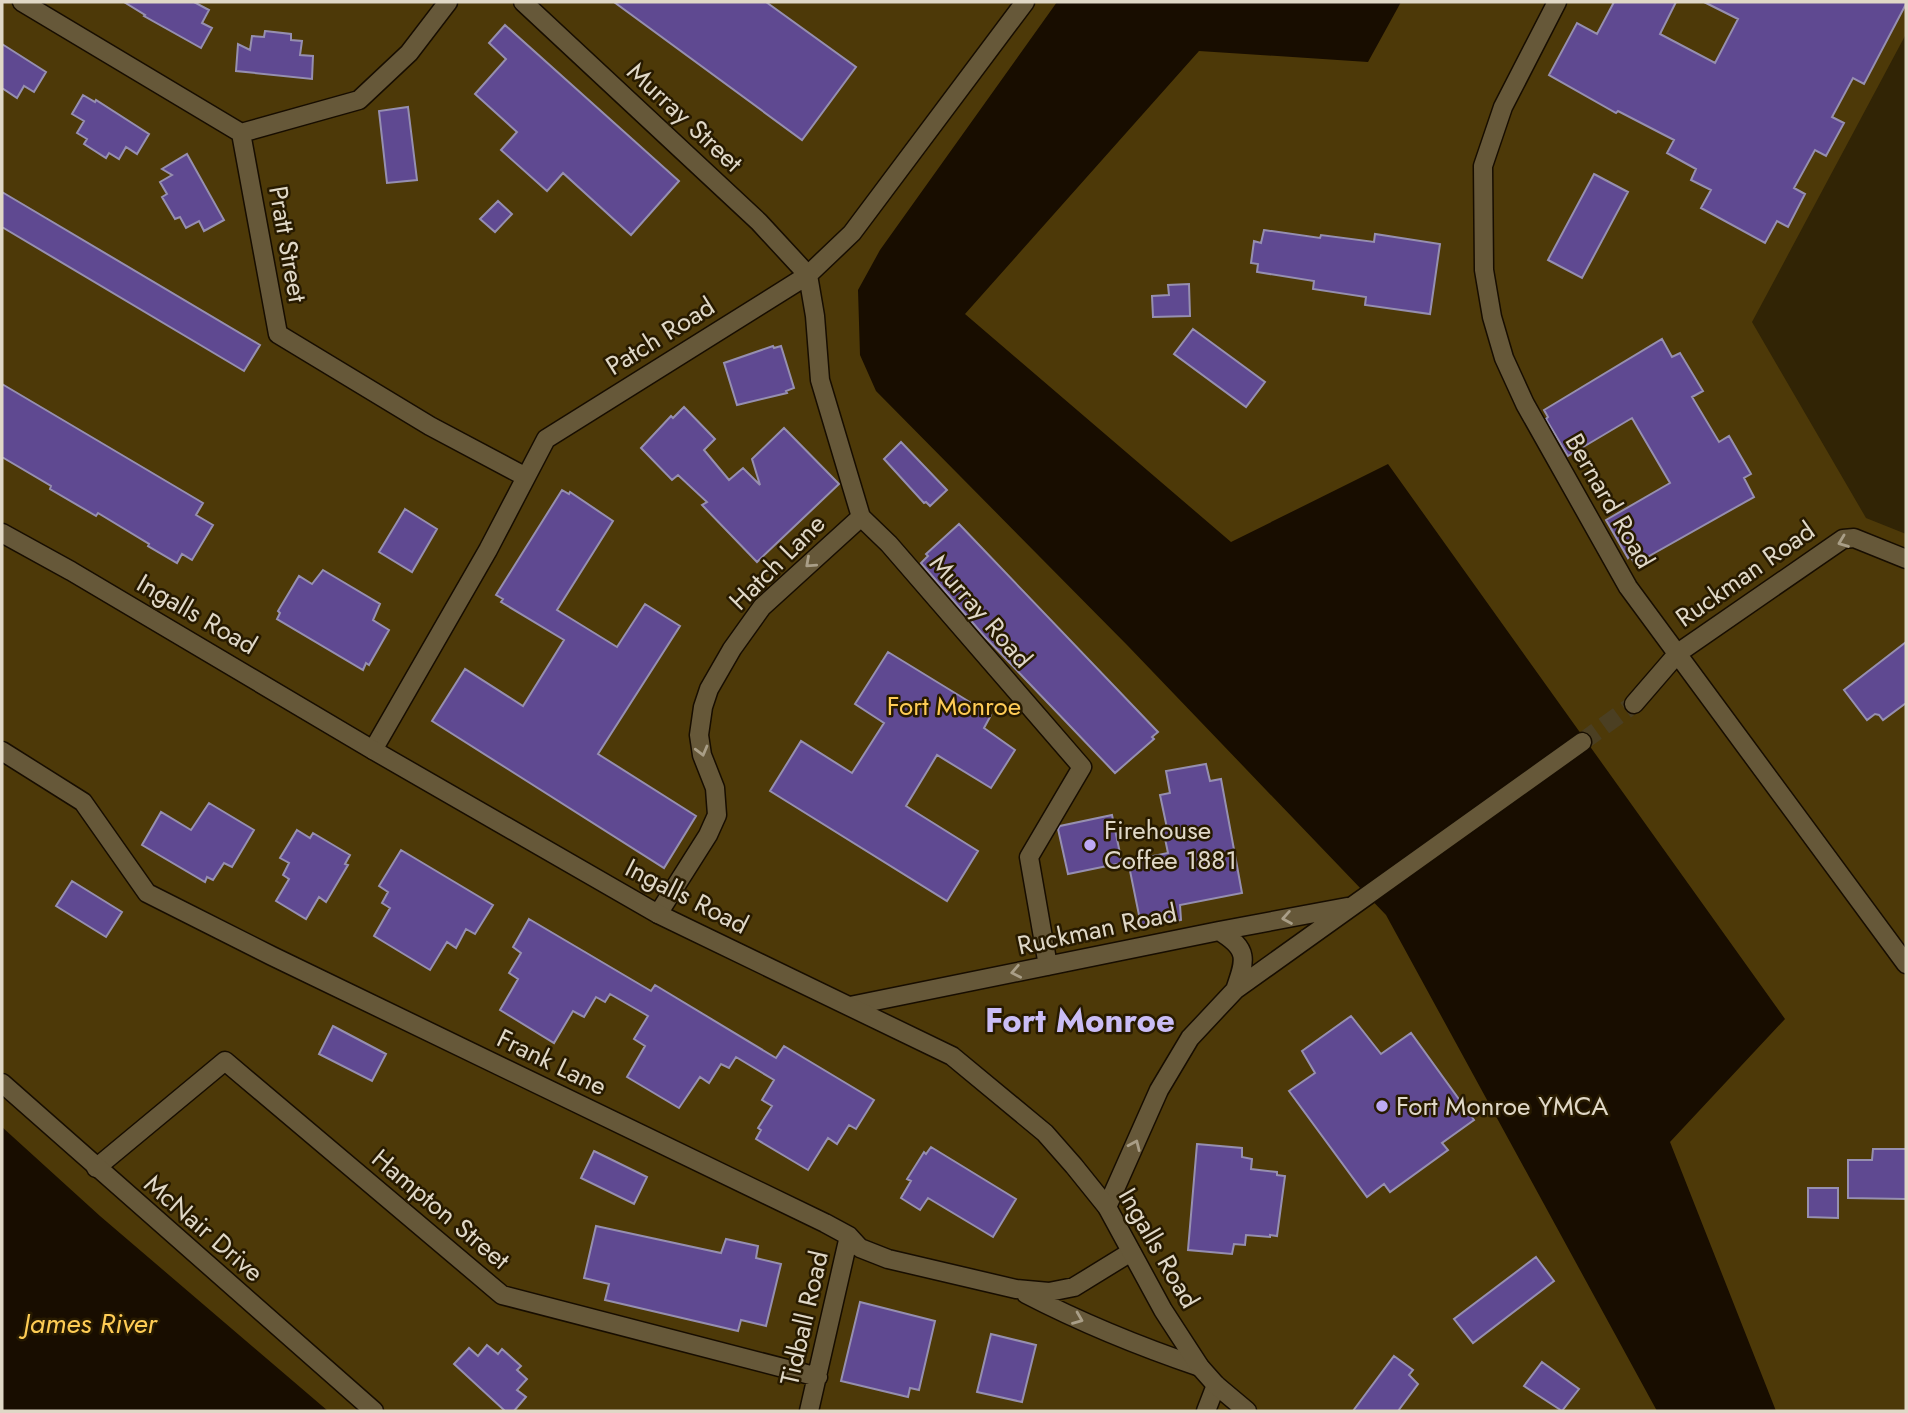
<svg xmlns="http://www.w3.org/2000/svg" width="1908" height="1413" font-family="Jost,sans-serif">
  <rect width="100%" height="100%" fill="#312405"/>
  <path fill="#4d3908" d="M2,2H1906V34L1752,322L1866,518L1906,534V1411H15L2,1401Z"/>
  <path fill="#180d00" d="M1057,2H1401L1368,62L1199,51L965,314L1231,542L1388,464L1785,1019L1670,1142L1776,1411H1657L1386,915L1128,646L876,391L860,355L858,290L880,250Z
    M2,1127L100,1216L328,1411H2Z"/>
  <path fill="#5f4991" stroke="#968fb0" stroke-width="2" d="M124,2H194L209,10L202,23L212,28L201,48L144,16L145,15Z
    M614,2H766L856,67L802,140Z
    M1614,2H1676L1660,34L1715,63L1738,19L1704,2H1906V4L1864,84L1853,78L1832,117L1844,123L1826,156L1815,150L1794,188L1805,194L1788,227L1777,221L1765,243L1701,208L1711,190L1691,180L1696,169L1667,153L1674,140L1618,111L1616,113L1549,75L1577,23L1597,34Z
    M505,25L679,181L631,235L563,173L547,191L501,150L517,132L475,94L506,59L489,43Z
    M265,31L291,34V40L302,41L300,55L313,56L312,79L236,71L238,44L250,50L252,36L264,37Z
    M2,44L46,72L34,92L24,86L17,98L2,88Z
    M83,95L95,102L96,100L149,134L137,154L126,147L119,159L109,153L106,158L84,144L87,139L77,133L84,121L72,114Z
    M408,107L417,180L387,183L379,111Z
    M187,154L224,220L204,231L199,221L186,228L180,217L175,219L162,197L167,194L160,182L172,175L162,169Z
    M1594,174L1628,192L1582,278L1548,260Z
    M2,192L260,345L244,371L2,227Z
    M498,201L512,214L495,232L480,219Z
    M1264,230L1320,238L1321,235L1374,242L1375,234L1440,244L1430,314L1365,305L1366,297L1313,289L1314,281L1257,272L1258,264L1251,263L1254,241L1261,243Z
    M1189,284L1190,316L1153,317L1152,296L1169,295L1168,285Z
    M1193,329L1265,382L1246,407L1174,354Z
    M1662,339L1672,357L1680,353L1703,391L1692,397L1719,442L1729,436L1751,474L1744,478L1754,497L1635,564L1630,556L1628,558L1606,520L1670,483L1632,418L1568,456L1546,419L1548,417L1544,410Z
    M773,346L774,348L781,346L794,388L786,391L787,393L737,405L724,363Z
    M2,384L203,503L196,515L213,525L192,560L182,554L177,563L148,546L149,544L98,513L96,516L50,489L51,486L2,457Z
    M684,407L715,439L704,450L729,480L743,468L760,485L752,459L784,428L839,484L757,562L702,505L707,502L678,475L672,480L641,448L671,416L673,418Z
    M901,442L947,490L930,506L926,502L924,503L884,459Z
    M562,490L569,494L570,492L613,521L557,610L617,647L645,604L680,626L598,754L696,816L664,868L432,721L465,669L523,706L564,640L501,602L503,599L496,595Z
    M405,509L437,529L412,572L379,552Z
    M959,524L1158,732L1152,737L1154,739L1115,773L985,637L921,563L928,556L926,554Z
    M323,570L380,604L373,620L389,630L369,665L366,663L363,670L277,619L280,613L278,611L299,576L312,584Z
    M1906,642V703L1883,720L1879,715L1875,714L1867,720L1844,690Z
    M888,652L991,715L984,728L1015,750L991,788L937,755L906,806L978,851L947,901L770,791L801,741L852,773L884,723L855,704Z
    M1206,764L1210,781L1221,779L1242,893L1180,905L1181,920L1150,926V924L1141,925L1128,861L1168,853L1163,829L1167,828L1160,795L1170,793L1166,771Z
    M209,803L254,830L232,867L224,863L213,880L207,877L205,882L142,845L161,812L191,830Z
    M1112,815L1122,863L1068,874L1058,829L1060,826Z
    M297,830L310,838L313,833L350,855L345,864L348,865L326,902L319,897L306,919L276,901L289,879L283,875L289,863L280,858Z
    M401,850L493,905L475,934L466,929L456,948L447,942L430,970L374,936L390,908L382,903L388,892L379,886Z
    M72,881L122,912L106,937L56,906Z
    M529,919L651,991L655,985L776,1058L784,1046L874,1100L856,1129L849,1125L837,1144L828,1138L808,1170L756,1139L761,1130L758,1128L772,1106L762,1100L774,1080L736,1057L729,1068L721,1064L709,1083L700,1077L679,1108L627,1077L645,1046L634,1039L648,1016L610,994L605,1002L596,997L584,1017L573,1011L554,1043L500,1010L518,979L509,973L521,953L513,947Z
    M1351,1016L1381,1054L1411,1033L1474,1120L1442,1143L1448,1150L1390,1192L1384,1184L1367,1197L1289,1091L1315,1073L1302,1051Z
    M333,1026L386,1054L372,1081L319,1054Z
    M1197,1144L1242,1148V1157L1252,1159L1251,1169L1277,1172V1175L1285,1176L1277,1236L1270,1235V1237L1246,1235L1245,1245L1234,1244L1232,1254L1188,1250Z
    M931,1147L1016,1199L993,1237L928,1198L920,1210L901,1198L911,1181L907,1179L924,1152L926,1154Z
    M1873,1149H1906V1199L1848,1198V1160H1872Z
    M594,1151L647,1177L634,1204L581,1178Z
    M1808,1188H1838V1218L1808,1217Z
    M596,1226L721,1253L726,1239L758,1246L756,1258L781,1264L766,1326L741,1320L738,1331L605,1300L609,1284L584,1278Z
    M1536,1257L1554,1281L1473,1343L1454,1319Z
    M860,1302L935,1321L919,1390L910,1388L908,1397L841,1381Z
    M991,1334L1036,1345L1022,1402L977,1392Z
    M487,1345L498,1354L502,1349L521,1366L517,1370L527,1379L517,1390L526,1397L514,1411H505L454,1364L469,1348L478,1356Z
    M1394,1356L1413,1370L1409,1375L1418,1384L1398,1411H1353Z
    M1542,1362L1579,1389L1562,1411L1524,1386Z"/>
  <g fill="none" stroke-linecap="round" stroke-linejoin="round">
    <path stroke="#4b3f22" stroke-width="18" stroke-dasharray="18 9" stroke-linecap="butt" d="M1582,742L1634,704"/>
    <defs>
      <path id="street" d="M22,2L241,133L278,334L430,426L526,477
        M523,2L759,222L808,275L815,316L820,380L861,517L889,544L1082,767L1029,857L1048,966
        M1557,2L1503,107L1483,166L1484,270L1492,317L1504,358L1525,404L1628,587L1906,964
        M241,133L359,100L409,53L448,2
        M1634,704L1678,653L1843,539L1854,538L1906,559
        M373,750L488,550L546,439L808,275L852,233L1025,2
        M2,751L83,802L147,893L272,956L825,1223L849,1236L860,1248L888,1259L1016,1289L1049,1292L1074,1287L1131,1252
        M658,914L708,835L717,815L715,788L702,755L699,735L703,707L709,689L732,649L762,607L861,517
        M1219,931C1249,949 1246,959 1235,990
        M850,1006L1219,931L1347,907
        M96,1168L225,1061L502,1295L818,1377
        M1107,1207L1159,1090L1190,1038L1235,990L1582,742
        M1026,1294C1082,1323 1141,1347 1200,1367
        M809,1411L849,1236
        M1206,1411L1216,1385"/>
      <path id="secondary" d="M2,533L71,571L373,750L658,914L952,1056L1045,1133L1074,1166L1107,1207L1163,1310L1200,1367L1216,1385L1247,1411
        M2,1083L374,1411"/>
    </defs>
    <use href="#street" stroke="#170d00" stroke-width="21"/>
    <use href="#secondary" stroke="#170d00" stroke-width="21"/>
    <use href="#street" stroke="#665839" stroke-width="18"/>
    <use href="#secondary" stroke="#665839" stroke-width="18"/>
  </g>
  <defs><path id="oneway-chevron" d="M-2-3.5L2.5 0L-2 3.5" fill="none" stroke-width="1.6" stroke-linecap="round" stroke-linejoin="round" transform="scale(1.75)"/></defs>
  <g stroke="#a99e87">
    <use href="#oneway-chevron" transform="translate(1843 542) rotate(159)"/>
    <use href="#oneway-chevron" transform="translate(810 563) rotate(138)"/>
    <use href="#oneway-chevron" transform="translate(702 751) rotate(75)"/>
    <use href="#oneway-chevron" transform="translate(1287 918) rotate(170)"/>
    <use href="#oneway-chevron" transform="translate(1016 972) rotate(169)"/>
    <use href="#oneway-chevron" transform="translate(1135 1145) rotate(-66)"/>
    <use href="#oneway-chevron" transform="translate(1078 1319) rotate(22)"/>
  </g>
  <g fill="#bda9f5" stroke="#271a00" stroke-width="2.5">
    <circle cx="1090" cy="845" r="7"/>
    <circle cx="1382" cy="1106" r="7"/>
  </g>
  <g text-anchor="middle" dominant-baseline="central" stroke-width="5" stroke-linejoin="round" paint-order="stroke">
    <g font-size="26" fill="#e0d8c7" stroke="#271a00">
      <text transform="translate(685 117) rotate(43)">Murray Street</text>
      <text transform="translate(288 244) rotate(80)">Pratt Street</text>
      <text transform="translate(660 336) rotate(-32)">Patch Road</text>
      <text transform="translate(1610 501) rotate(60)">Bernard Road</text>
      <text transform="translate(777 562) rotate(-45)">Hatch Lane</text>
      <text transform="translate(1745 574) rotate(-35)">Ruckman Road</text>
      <text transform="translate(981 611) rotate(49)">Murray Road</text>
      <text transform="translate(197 614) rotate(30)">Ingalls Road</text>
      <text transform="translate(687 896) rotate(27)">Ingalls Road</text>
      <text transform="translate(1097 929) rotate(-12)">Ruckman Road</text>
      <text transform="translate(552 1062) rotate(26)">Frank Lane</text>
      <text transform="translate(441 1209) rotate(40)">Hampton Street</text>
      <text transform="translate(204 1228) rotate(41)">McNair Drive</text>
      <text transform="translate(1159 1248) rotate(60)">Ingalls Road</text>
      <text transform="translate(804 1318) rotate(-77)">Tidball Road</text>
    </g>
    <g font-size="26" fill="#ffcc56" stroke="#271a00">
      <text x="954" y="706">Fort Monroe</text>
    </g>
    <g font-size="26" fill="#e0d8c7" stroke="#271a00" text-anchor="start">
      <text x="1104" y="830">Firehouse<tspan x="1104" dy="30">Coffee 1881</tspan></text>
      <text x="1396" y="1106">Fort Monroe YMCA</text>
    </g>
    <g font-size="28" font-style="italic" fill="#fecc55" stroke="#271a00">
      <text x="90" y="1323">James River</text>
    </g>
    <g font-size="33" font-weight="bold" fill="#cabdf6" stroke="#271a00">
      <text x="1080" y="1020">Fort Monroe</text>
    </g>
  </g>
  <rect width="1908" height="1413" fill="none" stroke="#e0d8c7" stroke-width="7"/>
</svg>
